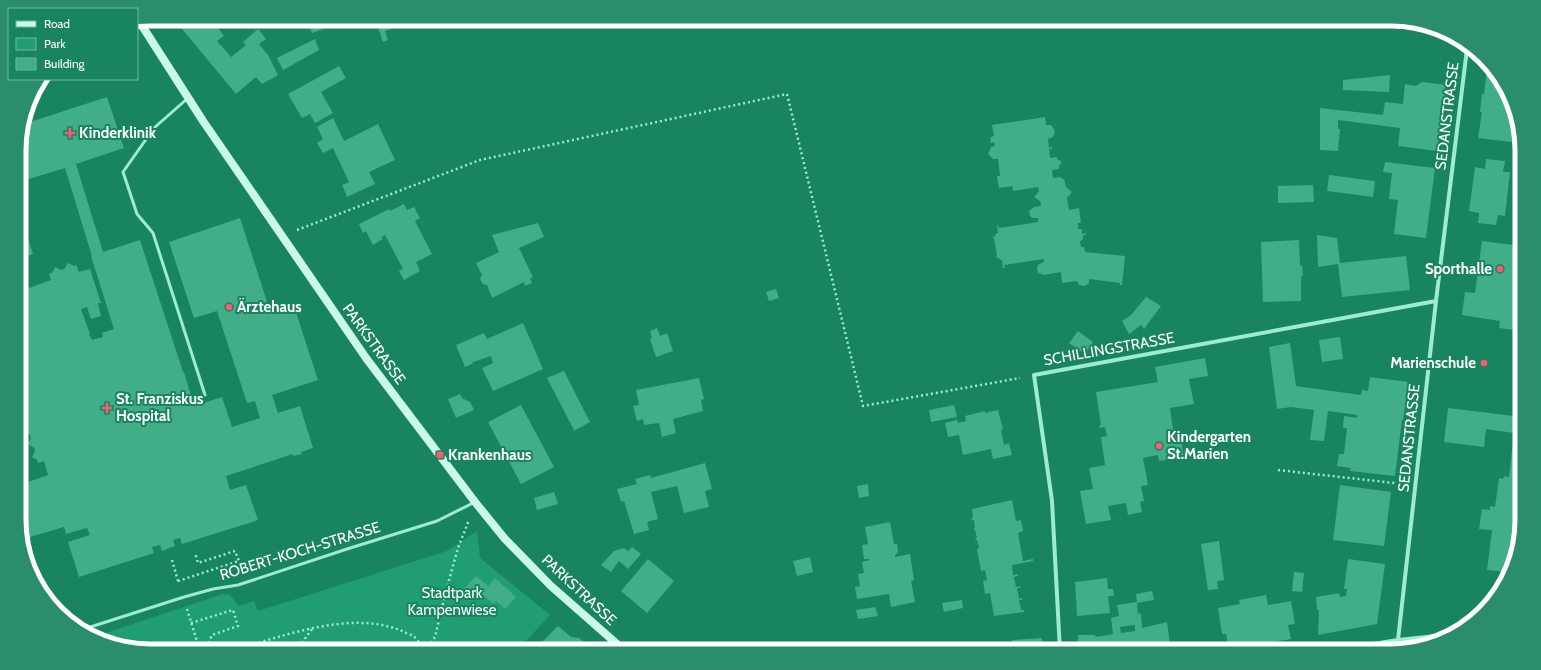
<svg xmlns="http://www.w3.org/2000/svg" width="1541" height="670" font-family="Cabin,sans-serif">
  <rect width="100%" height="100%" fill="#188460"/>
  <path fill="#219d72" d="M477,531L480,558L550,615L517,651H150L100,641L94,637L223,594L230,595L239,606L254,601L258,611L447,551Z"/>
  <path fill="#41ae87" fill-rule="evenodd" d="M183,19H230L218,28L224,36L217,41L231,57L246,45L243,42L258,29L266,39L259,44L268,55L278,75L262,84L256,77L236,94L178,24Z
    M306,19H352L312,33Z
    M375,19H419L385,31L388,40L383,42Z
    M315,39L319,50L283,70L277,58Z
    M339,66L346,78L321,92L333,113L315,123L310,114L302,118L288,94Z
    M1487,69L1495,70L1519,127H1514L1512,142L1478,138L1482,112H1480L1482,94H1484Z
    M1390,75L1389,92L1343,90V80Z
    M1422,82L1446,85L1437,151L1398,146L1400,128L1338,120V129H1340L1338,151L1320,150V108L1383,115L1385,102L1403,104L1405,84L1416,86Z
    M107,97L124,148L76,164L103,252L140,240L183,372H184L194,406L222,397L232,427L260,418L255,401L247,403L217,311L194,318L169,242L240,218L270,311L293,303L318,380L272,395L278,413L300,406L313,448L301,452L302,454L293,456V454L226,476L230,490L246,485L258,520L182,544L180,538L173,540L175,546L162,551L160,545L152,547L154,553L79,577L68,542L90,535L87,528L66,534L64,527L23,539L26,550H25L20,538V487L29,484L28,482L48,475L44,461L38,463L37,460L32,457L35,451L34,448L28,444L31,438L30,435L24,431L27,426L26,422L20,418L23,413L22,409L20,408V260L29,288L51,280L49,274L52,273L55,267L61,270L64,269L68,263L74,266L76,265L79,272L90,269L101,303H98L101,316L91,319L87,307L81,309L90,334H89L92,340L103,337L102,333L114,329L91,256H92L65,168L19,182V141L24,124Z
    M1045,117L1046,125H1051L1055,131L1053,137L1048,139L1049,148L1052,147V149H1049L1050,158L1057,157V159L1062,162L1059,166V169L1052,170L1053,178L1061,177L1062,179H1064L1066,187L1072,192L1067,198L1069,210L1079,208L1081,223H1078V229H1082V234L1086,233V235H1083V240L1080,241L1081,247H1084L1085,252L1125,256L1122,285H1120V283L1089,279V283L1085,286L1079,285L1077,281L1062,283L1061,272L1044,275L1038,273L1037,267L1039,264L1044,262V259L1004,265L1005,268H1003L1002,260H1000L999,258H996L997,256L994,238L992,237L996,236L995,234L998,233L997,225H998L999,228L1038,222V218H1032L1030,216L1029,211L1034,207L1041,206L1040,201L1034,197L1039,191L1038,187L1013,191L1012,186L999,188L997,176H1000L998,159H993L988,154L991,147L995,146L994,142L990,143L991,137L994,136L992,125Z
    M333,118L344,141L378,124L395,160L369,172L375,184L347,197L342,185L349,182L333,148L323,153L317,143L323,139L317,127Z
    M1486,159L1505,161L1503,172H1510L1505,216L1498,215L1496,225L1478,223L1479,213L1469,211L1475,167L1485,169Z
    M1385,162L1435,168L1426,238L1394,234L1398,200L1389,199L1392,173L1383,172Z
    M1329,175L1375,181L1373,197L1327,191Z
    M1313,185L1314,202L1278,203V186Z
    M404,204L407,210L414,207L420,218L415,221L432,254L416,262L420,271L404,280L399,271L403,269L385,235L381,237L383,239L373,245L366,231L363,233L359,224L389,209L390,211Z
    M19,212L33,254L20,259L19,221Z
    M538,223L544,237L519,248L533,277L530,279L532,283L525,286L524,282L492,298L487,285L483,284L480,279L482,275L476,263L499,252L492,235Z
    M1317,235L1337,238L1340,263L1406,256L1410,290L1342,297L1338,264L1318,267Z
    M1299,240L1300,266L1302,265L1303,276H1301V301L1263,302L1261,242Z
    M1482,241L1521,246V324L1516,323L1515,330L1499,328L1500,321L1462,315L1465,292L1475,293Z
    M776,289L779,298L769,301L766,292Z
    M1146,297L1161,306L1144,329L1141,325L1129,334L1122,321L1131,315Z
    M523,323L543,369L493,391L482,368L493,363L491,356L473,362L472,364L465,367L456,345L484,333L487,339Z
    M657,328L660,336L667,333L673,351L656,357L650,339L652,338L650,331Z
    M1078,331L1093,342L1085,354L1069,343Z
    M1340,337L1343,359L1322,362L1319,340Z
    M1290,343L1296,386L1361,395L1362,390L1368,391L1370,377L1408,382L1403,421L1402,420L1395,476L1350,471L1351,468L1337,466L1339,454H1344L1347,428H1343L1344,416L1357,418V415L1328,411L1324,441L1310,440L1314,410L1291,407L1277,409L1269,347Z
    M1205,358L1208,376L1189,379L1194,404L1170,408L1173,430L1179,429L1184,457L1159,461L1158,455L1143,458L1148,485L1141,486L1144,501L1140,502L1142,512L1128,515L1126,503L1108,506L1111,520L1086,524L1080,491L1093,489L1089,468L1105,465L1101,437L1107,436L1105,427L1099,428V426L1101,425L1096,392L1158,382L1155,367Z
    M564,371L590,422L572,432L574,430L547,378Z
    M699,378L704,399L701,400L703,411L673,419L676,433L662,437L659,423L644,425L643,419L637,421L633,406L639,405L636,390Z
    M460,394L462,398L470,402L474,410L456,418L448,399Z
    M521,405L554,467L521,484L488,422Z
    M954,405L957,417L931,422L929,410Z
    M1448,408L1522,417V521L1512,570L1506,581H1505L1506,572L1487,570L1492,530L1479,529L1482,509L1490,510V506L1495,507L1499,478L1503,479L1504,476L1509,477L1514,433L1486,429L1484,447L1444,442Z
    M998,410L1003,429L1001,430L1004,445L1009,443L1012,455L993,459L991,449L963,455L959,435L948,437L945,423L957,420L958,423L966,421L965,416L985,411V413Z
    M705,463L712,489L705,491L709,507L684,513L677,486L651,492L658,519L647,522L649,530L634,534L624,501L621,502L617,489L637,484L635,479L650,475L651,478Z
    M868,484L869,496L859,498L857,486Z
    M1340,485L1391,492L1384,546L1333,540Z
    M554,492L558,504L537,510L534,498Z
    M1012,500L1016,521L1021,520L1023,531L1018,533L1023,561L1033,559V561L1012,565L1013,575L1018,574V576L1014,577L1016,587L1020,586V588H1017L1019,599L1022,598V600H1019L1021,610H1024V612L994,616L990,593L985,594L983,581L987,580L985,570L981,571L977,549L979,548L977,540H976L975,538H977L975,530L973,528H975L974,520H972L971,518H973L972,509Z
    M890,522L894,544H897L898,552L895,555V557L910,554L914,580L911,581L915,602L891,607L889,594L857,599L855,587L860,586L858,574L864,573L862,562L870,560L869,559H864L862,545L868,544L865,527Z
    M1219,541L1224,580L1217,581L1218,589L1208,590L1201,544Z
    M632,547L641,554L628,569L619,561L611,572L601,565L614,551L624,548L628,551Z
    M810,557L813,572L797,576L793,561Z
    M648,559L674,581L647,613L621,591Z
    M1348,559L1385,564L1377,624L1318,635L1319,610H1317L1316,597L1339,593L1340,597L1346,596L1347,589H1344Z
    M1294,572L1304,573L1302,592L1292,591Z
    M476,576L488,586L495,578L516,597L505,609L496,601L494,604L482,594L476,600L464,589Z
    M1107,578L1108,589H1113L1114,596H1108L1110,613L1077,616L1075,582Z
    M1152,591L1154,600L1137,603L1138,614L1141,613L1142,628L1167,622L1171,651H1078V635H1095L1096,637L1113,634L1111,618L1119,616L1117,605L1137,602L1136,594ZM1135,625V631L1121,633L1120,627Z
    M1266,595L1268,605L1291,601L1295,624L1288,625L1291,639L1229,650L1226,634H1222L1218,608L1240,604L1239,600Z
    M962,600L963,608L944,612L942,603Z
    M875,607L878,616L858,619L856,610Z
    M558,626L571,637L579,638L584,642L587,651H536L535,649Z
    M1042,638L1043,651H999L1012,647V640Z"/>
  <g fill="none" stroke-linecap="round" stroke-linejoin="round">
    <path stroke="#9decd0" stroke-width="2.5" stroke-dasharray="2 3" stroke-linecap="butt" d="M297,230L480,160L787,94L863,406L1020,378
      M1278,470L1403,484
      M172,560L178,581
      M178,581L239,561L235,551L198,563L195,553
      M187,609L200,651
      M191,623L233,610L238,626L212,635L205,651
      M230,651C282,637 350,609 402,631C405,633 410,634 413,636C418,639 421,647 424,651
      M296,651L312,629
      M425,651L435,637L446,591L458,548L469,520"/>
    <path stroke="#9decd0" stroke-width="3" d="M188,98L154,128L123,172L137,214L153,233L205,395
      M84,629L184,597L213,589L238,585L347,549L437,521L475,502"/>
    <path stroke="#9decd0" stroke-width="4" d="M1060,651L1052,501L1034,375L1436,301
      M1330,651L1398,640L1445,635
      M1399,651L1398,640L1436,301L1467,49"/>
    <path stroke="#caf9e9" stroke-width="8" d="M139,21L203,121L366,358L475,502L505,539L551,586L625,651"/>
  </g>
  <g fill="#ff5878" stroke="#188460" stroke-width="1.5">
    <path d="M68 127h4v4h4v4h-4v4h-4v-4h-4v-4h4z"/>
    <circle cx="1500" cy="269" r="4"/>
    <circle cx="229" cy="307" r="4"/>
    <circle cx="1484" cy="363" r="4"/>
    <path d="M105 402h4v4h4v4h-4v4h-4v-4h-4v-4h4z"/>
    <circle cx="1159" cy="446" r="4"/>
    <rect x="436" y="451" width="8" height="8" rx="2"/>
  </g>
  <g text-anchor="middle" dominant-baseline="central" stroke-width="4" stroke-linejoin="round" paint-order="stroke">
    <g font-size="15" fill="#fff" stroke="#188460">
      <text transform="translate(1447 116) rotate(-83)">SEDANSTRASSE</text>
      <text transform="translate(374 344) rotate(54)">PARKSTRASSE</text>
      <text transform="translate(1109 349) rotate(-10)">SCHILLINGSTRASSE</text>
      <text transform="translate(1409 438) rotate(-84)">SEDANSTRASSE</text>
      <text transform="translate(300 551) rotate(-17)">ROBERT-KOCH-STRASSE</text>
      <text transform="translate(579 590) rotate(43)">PARKSTRASSE</text>
    </g>
    <g font-size="15" font-weight="bold" fill="#fff" stroke="#188460" text-anchor="start">
      <text x="79" y="133">Kinderklinik</text>
      <text x="1492" y="269" text-anchor="end">Sporthalle</text>
      <text x="237" y="307">Ärztehaus</text>
      <text x="1476" y="363" text-anchor="end">Marienschule</text>
      <text x="116" y="399">St. Franziskus<tspan x="116" dy="17">Hospital</tspan></text>
      <text x="1167" y="437">Kindergarten<tspan x="1167" dy="17">St.Marien</tspan></text>
      <text x="448" y="455">Krankenhaus</text>
    </g>
    <g font-size="15" fill="#f3fefa" stroke="#188460">
      <text x="452" y="593">Stadtpark<tspan x="452" dy="17">Kampenwiese</tspan></text>
    </g>
  </g>
  <path d="M0 0H1541V670H0ZM150 26H1391A124 124 0 0 1 1515 150V520A124 124 0 0 1 1391 644H150A124 124 0 0 1 26 520V150A124 124 0 0 1 150 26Z" fill="#2a8e6d" fill-rule="evenodd"/>
  <path fill="none" stroke="#fff" stroke-width="5" d="M150 26H1391A124 124 0 0 1 1515 150V520A124 124 0 0 1 1391 644H150A124 124 0 0 1 26 520V150A124 124 0 0 1 150 26Z"/>
  <rect x="8" y="8" width="130" height="72" fill="#188460" stroke="#74b5a0"/>
  <rect x="16" y="21" width="20" height="6" fill="#caf9e9" stroke="#74b5a0"/>
  <text x="44" y="28" font-size="12" fill="#ffffff">Road</text>
  <rect x="16" y="38" width="20" height="12" fill="#219d72" stroke="#74b5a0"/>
  <text x="44" y="48" font-size="12" fill="#ffffff">Park</text>
  <rect x="16" y="58" width="20" height="12" fill="#41ae87" stroke="#74b5a0"/>
  <text x="44" y="68" font-size="12" fill="#ffffff">Building</text>
</svg>
